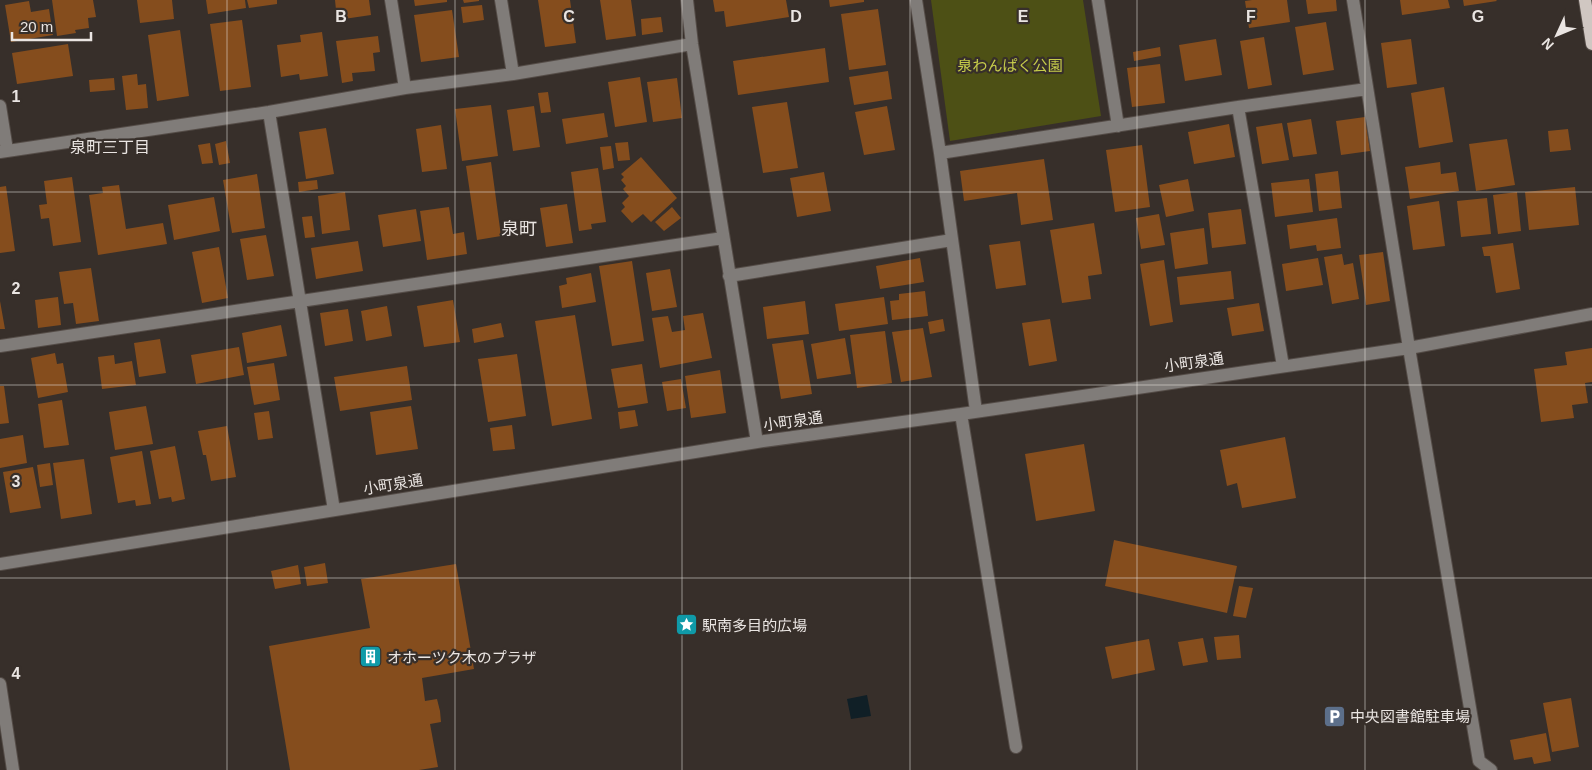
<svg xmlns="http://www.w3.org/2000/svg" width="1592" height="770" font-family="Helvetica,'Noto Sans JP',sans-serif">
  <rect width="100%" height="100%" fill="#372f2a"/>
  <path fill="#4d5015" d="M931,0H1083L1101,116L950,141Z"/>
  <path fill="#101f26" d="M867,695L871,716L851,719L847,699Z"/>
  <path fill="#854d1d" d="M52,0H93L96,17L88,18L89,28L75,30L76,33L57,36Z
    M137,0H172L174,19L140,23Z
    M206,0H245L246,8L208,14Z
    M247,0H277V4L249,8Z
    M335,0H369L371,15L337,20Z
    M414,0H447V2L415,6Z
    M463,0H479V1L464,3Z
    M538,0H570L576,43L545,47Z
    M600,0H631L636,36L606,40Z
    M713,0H786L789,17L726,27L724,11L715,12Z
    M829,0H864V2L830,7Z
    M1252,0H1287L1290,22L1249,28L1245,1Z
    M1306,0H1336L1337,11L1308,14Z
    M1400,0H1448L1450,8L1402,15Z
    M1463,0H1496L1497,1L1464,6Z
    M29,1L31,12L49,9L53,35L11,42L5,5Z
    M482,5L484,20L463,23L461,7Z
    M878,9L886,65L849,70L841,14Z
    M452,10L459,57L421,62L414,15Z
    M661,17L663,32L642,35L641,19Z
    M242,20L251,87L220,91L210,24Z
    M1326,22L1334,70L1303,75L1295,27Z
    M180,30L189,96L157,101L148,35Z
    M322,32L328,76L300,80L299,74L281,77L277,45L301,42L300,35Z
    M378,36L380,52L373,53L375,71L352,73L353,81L342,83L336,41Z
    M1264,37L1272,85L1248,89L1240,41Z
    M1216,39L1222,75L1185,81L1179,45Z
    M1411,39L1417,84L1387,88L1381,43Z
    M68,44L73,76L17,84L12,53Z
    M1160,47L1161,56L1134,61L1133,52Z
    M825,48L829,82L738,95L733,61Z
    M1160,64L1165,103L1132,107L1127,68Z
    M888,71L892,99L854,105L849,77Z
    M137,74L138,85L146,84L148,108L126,110L122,76Z
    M640,77L647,122L615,127L608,82Z
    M114,78L115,90L90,92L89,80Z
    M677,78L682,118L653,122L647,82Z
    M1444,87L1453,142L1419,148L1411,93Z
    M548,92L551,112L541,113L538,93Z
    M787,102L798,168L763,173L752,107Z
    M491,105L498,156L462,161L455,109Z
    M534,106L540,147L513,151L507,110Z
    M887,106L895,150L864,155L855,112Z
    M604,113L608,137L566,144L562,119Z
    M1365,117L1370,151L1341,155L1336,121Z
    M1311,119L1317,154L1293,157L1287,123Z
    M1282,123L1289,160L1262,164L1256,127Z
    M1229,124L1235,157L1194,164L1188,132Z
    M441,125L447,169L422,172L416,129Z
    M326,128L334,174L306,179L299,132Z
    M1568,129L1571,150L1550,152L1548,131Z
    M1507,139L1515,185L1476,191L1469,144Z
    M226,141L230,163L219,165L215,144Z
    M628,142L630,160L618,161L615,143Z
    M210,143L213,163L202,164L198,145Z
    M1142,145L1150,207L1115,212L1106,150Z
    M611,146L614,168L603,170L600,147Z
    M641,157L677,198L651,222L643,214L632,223L621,211L625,207L622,203L629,196L623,189L626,186L621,180L624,177L621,174Z
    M1044,159L1053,220L1021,225L1017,193L964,201L960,171Z
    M491,162L501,236L477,240L466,166Z
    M1440,162L1441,174L1456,172L1459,191L1410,199L1405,167Z
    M598,168L606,222L591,224L592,229L579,231L571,172Z
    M1338,171L1342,208L1319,211L1315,174Z
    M824,172L831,211L797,217L790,178Z
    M257,174L265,228L232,233L223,180Z
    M72,177L81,242L53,246L49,218L41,219L39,205L47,204L44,181Z
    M1188,179L1194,211L1166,217L1159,185Z
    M1309,179L1313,212L1275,217L1271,183Z
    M317,180L318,189L299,192L298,182Z
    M119,185L126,229L163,223L167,244L98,255L89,195L103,193L102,187Z
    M6,186L15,251L0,253V187Z
    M1575,187L1579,225L1529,230L1525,192Z
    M345,192L350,230L322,234L318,196Z
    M1517,192L1521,231L1498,234L1493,195Z
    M214,197L220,231L174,240L168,205Z
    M1487,198L1491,234L1461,237L1457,201Z
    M1439,201L1445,246L1413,250L1407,206Z
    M567,204L573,243L546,247L540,208Z
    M449,207L453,234L464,232L467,254L427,260L420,211Z
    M672,207L681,218L664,231L655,222Z
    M416,209L421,241L383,247L378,215Z
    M1241,209L1246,244L1212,248L1208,213Z
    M1159,214L1165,245L1141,249L1136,218Z
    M312,216L315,237L305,238L302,217Z
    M1337,218L1341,248L1317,251L1316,245L1290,249L1287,225Z
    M1094,223L1102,274L1088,276L1091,299L1062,303L1050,230Z
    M1204,228L1208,264L1175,269L1170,233Z
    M266,235L274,276L247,280L240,239Z
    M358,241L363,271L316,279L311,248Z
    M1020,241L1026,285L996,289L989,245Z
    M1513,243L1520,289L1496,293L1490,256H1484L1482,247Z
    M219,247L228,298L202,303L192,252Z
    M1383,252L1390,301L1366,305L1359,255Z
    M1342,254L1344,265L1353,263L1359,299L1332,304L1324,257Z
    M920,258L924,282L880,289L876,266Z
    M1318,258L1323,285L1286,291L1282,264Z
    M1164,260L1173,322L1150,326L1140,264Z
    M632,261L644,341L612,346L599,266Z
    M91,268L99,321L76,324L73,303L64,304L59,272Z
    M670,269L677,307L652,311L646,273Z
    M1231,271L1234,299L1180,305L1177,277Z
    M591,273L596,302L562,308L559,286L567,284L566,278Z
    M925,291L928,316L892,320L890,301L899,300V294Z
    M58,297L61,325L38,328L35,300Z
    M884,297L888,324L839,331L835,304Z
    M453,300L460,342L424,347L417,306Z
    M0,301L5,329H0Z
    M805,301L809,334L767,339L763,307Z
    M1259,303L1264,331L1232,336L1227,308Z
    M387,306L392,336L366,341L361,311Z
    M348,309L353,341L325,346L320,313Z
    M703,313L712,358L660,368L652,318L668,316L672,332L685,330L683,316Z
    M575,315L592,419L552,426L535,321Z
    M943,319L945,331L930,334L928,322Z
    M1050,319L1057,361L1029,366L1022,323Z
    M501,323L504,337L474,343L472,329Z
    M281,325L287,356L247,363L242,333Z
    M923,328L932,377L901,382L892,332Z
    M885,331L892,383L857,388L850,335Z
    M845,338L851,374L817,379L811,344Z
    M160,339L166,373L139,377L134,343Z
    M803,340L812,394L781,399L772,344Z
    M239,347L244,375L196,384L191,355Z
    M1592,348V382L1585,383L1588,403L1572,405L1574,418L1541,422L1534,369L1567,365L1565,352Z
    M55,353L57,364L63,363L68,392L38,398L31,358Z
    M517,354L526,416L488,422L478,359Z
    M114,355L115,364L132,361L136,385L102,389L98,357Z
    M274,363L280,400L254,405L247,367Z
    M642,364L648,403L618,408L611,369Z
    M407,366L412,400L340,411L334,377Z
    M720,370L726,413L691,418L685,376Z
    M681,379L686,408L667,411L662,382Z
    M0,386H4L9,423L0,424Z
    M62,400L69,445L44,448L38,404Z
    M146,406L153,444L115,450L109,412Z
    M411,406L418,449L376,455L370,412Z
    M635,410L638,426L620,429L618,412Z
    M269,411L273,438L258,440L254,413Z
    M512,425L515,449L493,451L490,428Z
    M227,426L236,477L211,481L206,455H203L198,431Z
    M23,435L27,463L0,468V439Z
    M1285,437L1296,498L1242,508L1237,483L1227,486L1220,450Z
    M1084,444L1095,511L1036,521L1025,454Z
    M175,446L185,499L172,502L171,497L159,499L150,451Z
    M142,451L151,504L136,506L135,500L118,503L110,457Z
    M84,459L92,514L61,519L53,463Z
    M50,463L53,485L40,487L37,465Z
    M33,467L41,508L10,513L3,472Z
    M1114,540L1237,566L1227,613L1105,586Z
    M325,563L328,583L307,586L304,567Z
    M456,564L474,669L422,678L425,701L437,699L440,711L441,722L430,724L438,767L419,770H290L269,646L370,628L361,579Z
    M298,565L301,584L275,589L271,571Z
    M1239,586L1253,588L1246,618L1233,616Z
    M1239,635L1241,658L1217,660L1214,637Z
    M1203,638L1208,662L1183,666L1178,642Z
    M1149,639L1155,670L1112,679L1105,647Z
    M1571,698L1579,747L1552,752L1543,703Z
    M1546,733L1551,761L1534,764L1532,757L1514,760L1510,740Z"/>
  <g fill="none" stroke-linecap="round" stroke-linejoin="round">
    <defs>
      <path id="minor" d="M391,0L405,88
        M501,0L513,74
        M687,0L692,44L757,442
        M916,0L940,153L976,411
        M1098,0L1118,126
        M1353,0L1409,348L1479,761L1491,770
        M0,106L7,150
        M1238,107L1283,366
        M269,112L334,510
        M0,152L269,112L405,88L513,74L692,44
        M940,153L1238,107L1367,89
        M729,276L952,240
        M0,346L723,238
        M961,414L1016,747
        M0,564L757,442L961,414L1409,348L1592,314
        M0,684L13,770"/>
      <path id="major" d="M1585,0L1592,44"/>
    </defs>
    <use href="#minor" stroke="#544c47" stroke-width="14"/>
    <use href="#major" stroke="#544c47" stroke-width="14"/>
    <use href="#minor" stroke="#807c79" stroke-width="12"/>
    <use href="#major" stroke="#d0c7c2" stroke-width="12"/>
  </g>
  <path fill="none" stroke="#eae5e2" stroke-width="1" stroke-opacity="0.55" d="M227,0V770M455,0V770M682,0V770M910,0V770M1137,0V770M1365,0V770M0,192H1592M0,385H1592M0,578H1592"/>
  <defs>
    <symbol id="sight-square" viewBox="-11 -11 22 22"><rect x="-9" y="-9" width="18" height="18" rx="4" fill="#0f9aa8" stroke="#372f2a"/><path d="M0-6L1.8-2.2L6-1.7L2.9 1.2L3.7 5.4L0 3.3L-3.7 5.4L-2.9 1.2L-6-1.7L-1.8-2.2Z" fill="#fff"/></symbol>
    <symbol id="building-square" viewBox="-11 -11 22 22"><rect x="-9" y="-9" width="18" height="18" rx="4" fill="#0f9aa8" stroke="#372f2a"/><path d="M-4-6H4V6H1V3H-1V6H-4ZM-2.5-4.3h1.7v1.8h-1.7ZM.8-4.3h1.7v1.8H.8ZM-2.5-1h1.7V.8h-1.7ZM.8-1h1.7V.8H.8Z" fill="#fff"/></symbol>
    <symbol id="parking-square" viewBox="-11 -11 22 22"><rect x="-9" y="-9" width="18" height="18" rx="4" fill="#5c6f8a" stroke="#372f2a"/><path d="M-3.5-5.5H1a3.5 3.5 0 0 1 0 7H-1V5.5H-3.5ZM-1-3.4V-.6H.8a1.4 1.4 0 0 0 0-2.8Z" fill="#fff"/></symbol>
  </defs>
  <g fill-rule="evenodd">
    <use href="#sight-square" x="674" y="612" width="25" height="25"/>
    <use href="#building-square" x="358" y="644" width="25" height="25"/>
    <use href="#parking-square" x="1322" y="704" width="25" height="25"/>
  </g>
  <g text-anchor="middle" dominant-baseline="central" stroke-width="4.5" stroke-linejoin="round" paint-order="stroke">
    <g font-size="15" fill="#c7cd4a" stroke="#372f2a">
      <text x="1010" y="65">泉わんぱく公園</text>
    </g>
    <g font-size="15" fill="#eae5e2" stroke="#372f2a">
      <text transform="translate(1194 362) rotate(-8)">小町泉通</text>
      <text transform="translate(793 421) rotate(-8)">小町泉通</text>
      <text transform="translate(393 484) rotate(-9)">小町泉通</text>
    </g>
    <g font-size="15" fill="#eae5e2" stroke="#372f2a" text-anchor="start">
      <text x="702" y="625">駅南多目的広場</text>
      <text x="387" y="657">オホーツク木のプラザ</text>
      <text x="1350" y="716">中央図書館駐車場</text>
    </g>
    <g font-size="16" fill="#eae5e2" stroke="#372f2a">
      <text x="110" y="147">泉町三丁目</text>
    </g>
    <g font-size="18" fill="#eae5e2" stroke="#372f2a">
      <text x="519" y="229">泉町</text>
    </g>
  </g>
  <g font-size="16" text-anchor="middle" font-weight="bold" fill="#eae5e2" stroke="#372f2a" stroke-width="4.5" stroke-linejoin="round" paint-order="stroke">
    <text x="341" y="22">B</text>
    <text x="569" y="22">C</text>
    <text x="796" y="22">D</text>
    <text x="1023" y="22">E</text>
    <text x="1251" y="22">F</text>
    <text x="1478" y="22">G</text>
    <text x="16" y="102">1</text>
    <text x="16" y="294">2</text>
    <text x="16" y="487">3</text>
    <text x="16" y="679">4</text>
  </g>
  <g transform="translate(1557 35) rotate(226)" stroke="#372f2a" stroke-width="4" paint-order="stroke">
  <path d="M0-4L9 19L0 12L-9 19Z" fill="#eae5e2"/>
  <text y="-8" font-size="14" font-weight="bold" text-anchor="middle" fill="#eae5e2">N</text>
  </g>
  <path d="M12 32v8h79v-8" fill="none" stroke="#eae5e2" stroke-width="2.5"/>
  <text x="20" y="32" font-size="15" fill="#eae5e2" stroke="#372f2a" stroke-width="4" paint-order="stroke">20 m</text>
</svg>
